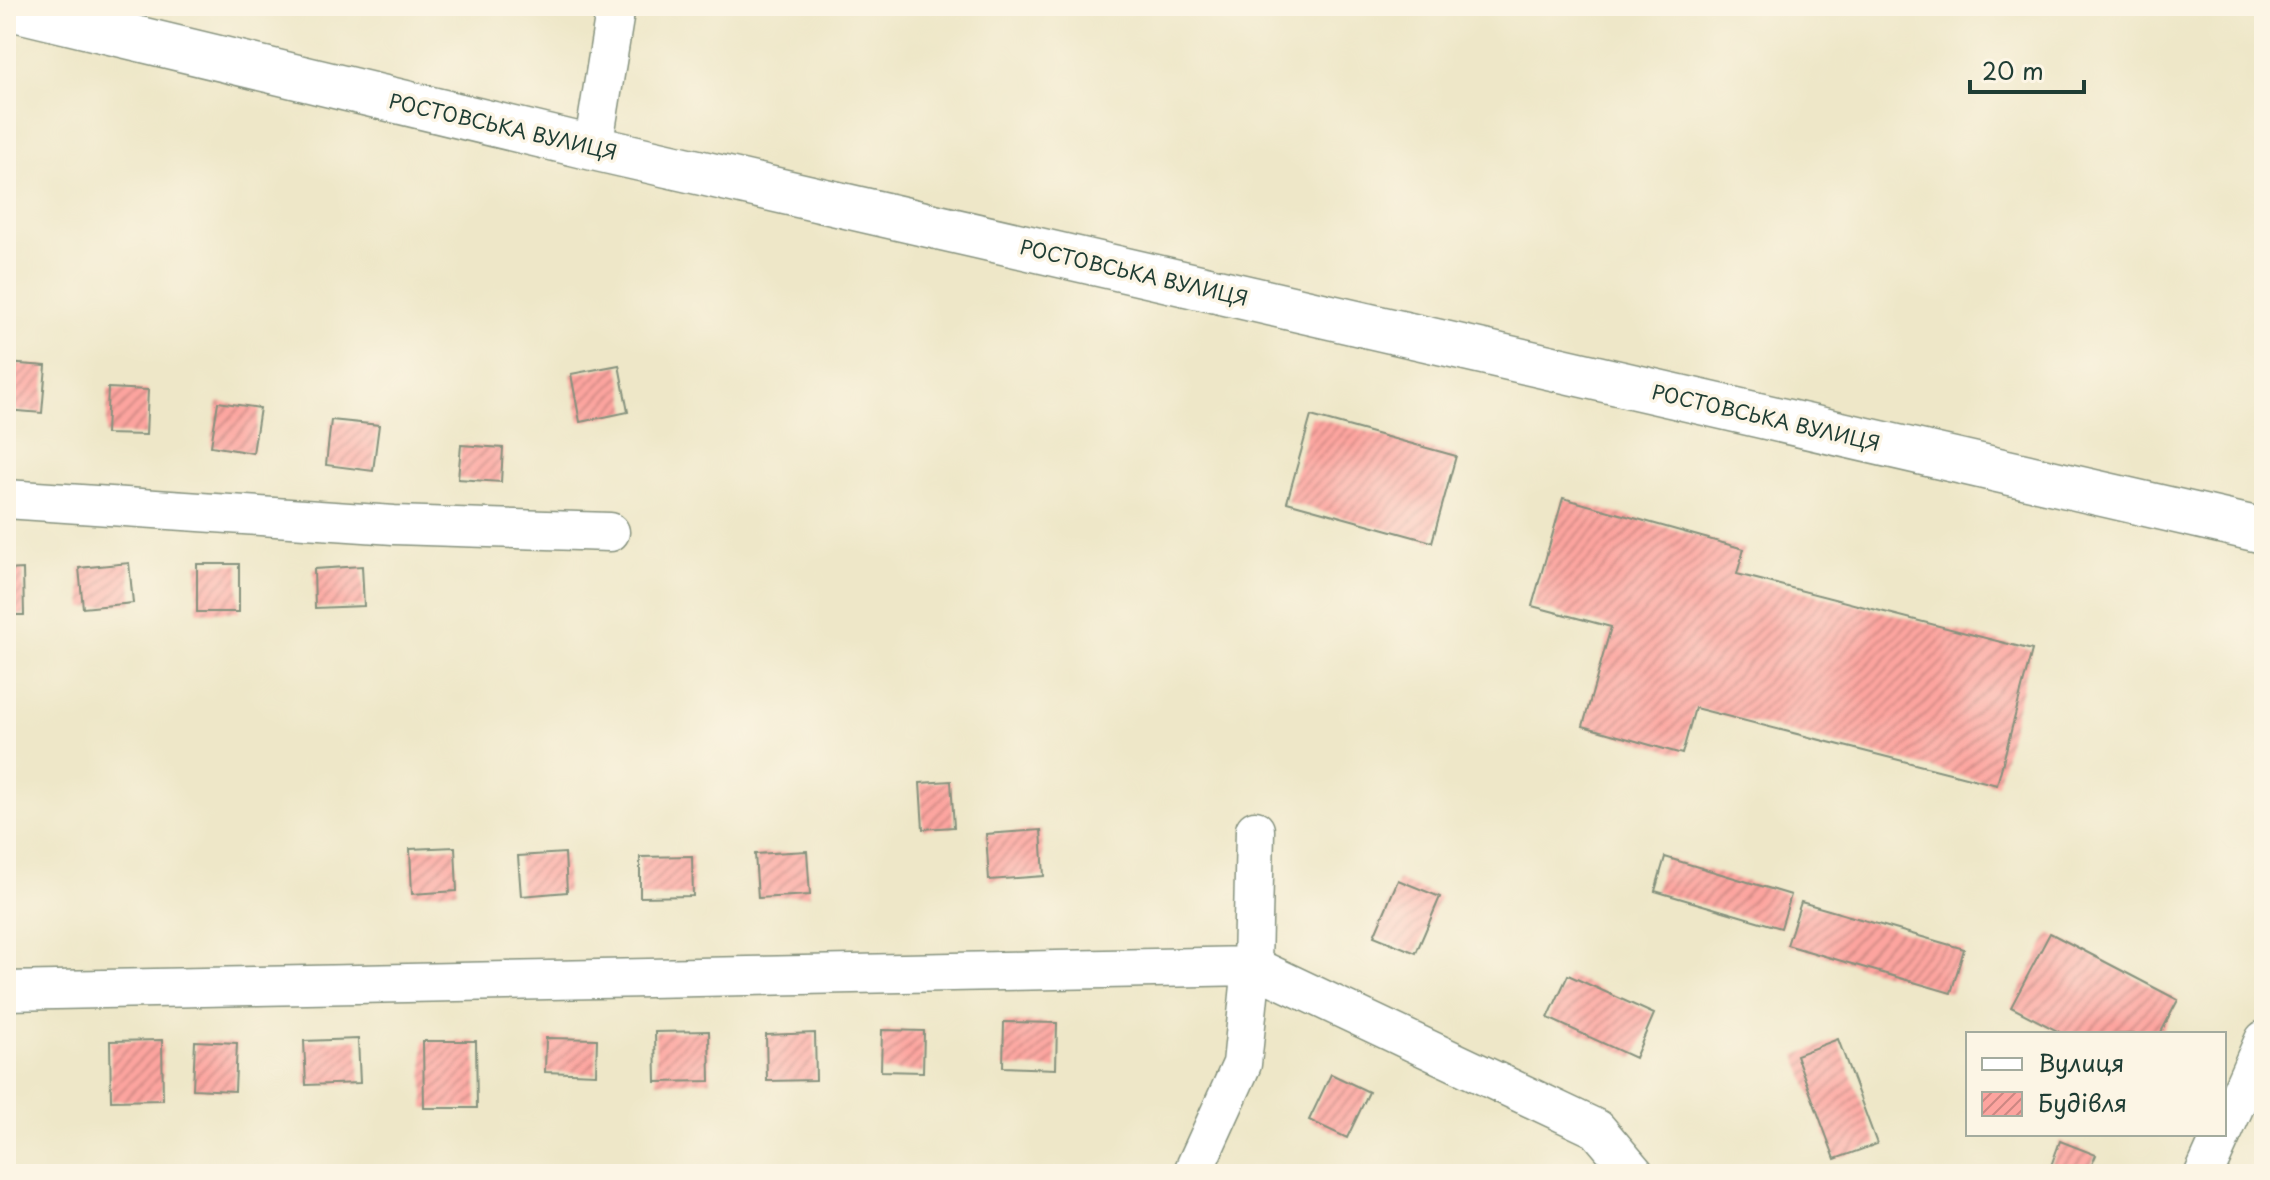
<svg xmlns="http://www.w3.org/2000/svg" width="2270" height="1180" font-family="'Playpen Sans',sans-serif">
  <defs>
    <pattern id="building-hatch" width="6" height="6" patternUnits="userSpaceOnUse" patternTransform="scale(2)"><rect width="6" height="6" fill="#fda49f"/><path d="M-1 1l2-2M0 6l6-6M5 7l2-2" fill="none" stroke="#cc8782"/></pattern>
  </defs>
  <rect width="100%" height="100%" fill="#fcf5e5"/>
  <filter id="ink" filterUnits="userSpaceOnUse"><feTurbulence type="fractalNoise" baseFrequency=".0125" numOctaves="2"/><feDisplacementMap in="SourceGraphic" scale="16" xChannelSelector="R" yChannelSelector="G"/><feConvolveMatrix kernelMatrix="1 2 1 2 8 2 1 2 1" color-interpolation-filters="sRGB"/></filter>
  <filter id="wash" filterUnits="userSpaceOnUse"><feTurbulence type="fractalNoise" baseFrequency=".006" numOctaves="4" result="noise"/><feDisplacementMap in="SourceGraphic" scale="32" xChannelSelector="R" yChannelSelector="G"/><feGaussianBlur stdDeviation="1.8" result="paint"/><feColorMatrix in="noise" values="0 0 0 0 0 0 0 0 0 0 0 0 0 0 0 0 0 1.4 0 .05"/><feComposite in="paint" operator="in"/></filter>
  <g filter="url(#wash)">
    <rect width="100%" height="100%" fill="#eee7c8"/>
    <g id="blocks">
      <path fill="url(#building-hatch)" d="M6,363L46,366L42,413L6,410Z
        M619,365L628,412L580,422L571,374Z
        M108,388L148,390L146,435L106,434Z
        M218,402L260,408L253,453L211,446Z
        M1311,416L1456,456L1432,542L1287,502Z
        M331,420L379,425L373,471L326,465Z
        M461,445L503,448L501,482L458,479Z
        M1563,498L1744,549L1737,574L2032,650L1997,785L1695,708L1682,754L1583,726L1611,627L1532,606Z
        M129,563L133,603L83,608L79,568Z
        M197,564H239V612H197Z
        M362,566L364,606L315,608L314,569Z
        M23,569L24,615H6V570Z
        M951,781L954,827L923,829L920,783Z
        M1041,830L1044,876L989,880L986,834Z
        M455,847L457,891L412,894L410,849Z
        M807,851L810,895L758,898L755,854Z
        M565,853L567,892L521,896L518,856Z
        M692,856L693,896L640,897V857Z
        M1665,857L1791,895L1781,928L1655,891Z
        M1398,880L1440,897L1416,953L1374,936Z
        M1801,902L1964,949L1951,993L1787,945Z
        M2050,933L2178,1000L2160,1034H2063L2011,1007Z
        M1568,975L1654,1014L1635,1058L1548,1018Z
        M1004,1022L1057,1023L1056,1069L1003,1067Z
        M882,1030L924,1031L923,1072L881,1071Z
        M709,1031L710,1081L656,1082L655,1032Z
        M815,1033L816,1080L767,1081L766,1035Z
        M546,1038L597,1039L596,1074L545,1072Z
        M358,1039L360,1083L306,1085L304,1041Z
        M1838,1039L1877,1144L1835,1159L1796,1055Z
        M162,1040L163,1100L111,1101L110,1041Z
        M195,1041L237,1043L235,1091L193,1089Z
        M423,1041H476L477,1108H424Z
        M1331,1074L1369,1092L1347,1138L1309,1120Z
        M2060,1141L2096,1155L2088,1174H2048Z"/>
    </g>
  </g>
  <g filter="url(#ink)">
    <use href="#blocks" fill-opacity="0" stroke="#86927e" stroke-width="2"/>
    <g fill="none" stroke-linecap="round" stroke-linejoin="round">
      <defs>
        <path id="minor" d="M593,148L616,6
          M6,499L394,525L610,532
          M6,991L1252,966L1597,1129L1635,1174
          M2224,1130L2264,1040
          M1192,1174L1242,1064L1252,966L1255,830
          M2204,1174L2222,1134"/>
        <path id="highway" d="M6,7L593,148L2264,531"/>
      </defs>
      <use href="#minor" stroke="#86927e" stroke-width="41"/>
      <use href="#highway" stroke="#86927e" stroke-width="47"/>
      <use href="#minor" stroke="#fff" stroke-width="38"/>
      <use href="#highway" stroke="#fff" stroke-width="44"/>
    </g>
  </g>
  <g text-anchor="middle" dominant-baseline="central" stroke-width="7" stroke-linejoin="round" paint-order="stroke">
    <g font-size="20" fill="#1f3d34" stroke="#fcf5e5">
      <text transform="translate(503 126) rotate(13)">РОСТОВСЬКА ВУЛИЦЯ</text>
      <text transform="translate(1134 272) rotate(13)">РОСТОВСЬКА ВУЛИЦЯ</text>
      <text transform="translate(1766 417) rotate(13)">РОСТОВСЬКА ВУЛИЦЯ</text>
    </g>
  </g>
  <rect width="2270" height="1180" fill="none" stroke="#fcf5e5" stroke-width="32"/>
  <rect x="1966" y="1032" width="260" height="104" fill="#fcf5e5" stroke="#a4ab9e" stroke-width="2"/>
  <rect x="1982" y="1058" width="40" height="12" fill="#ffffff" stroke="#a4ab9e" stroke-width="2"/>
  <text x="2038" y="1072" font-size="24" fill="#1f3d34">Вулиця</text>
  <rect x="1982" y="1092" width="40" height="24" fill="url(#building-hatch)" stroke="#a4ab9e" stroke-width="2"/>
  <text x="2038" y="1112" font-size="24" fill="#1f3d34">Будівля</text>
  <path d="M1970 80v12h114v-12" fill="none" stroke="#1f3d34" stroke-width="4"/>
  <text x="1982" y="80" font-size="24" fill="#1f3d34" stroke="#fcf5e5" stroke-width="6" paint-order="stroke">20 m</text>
</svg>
